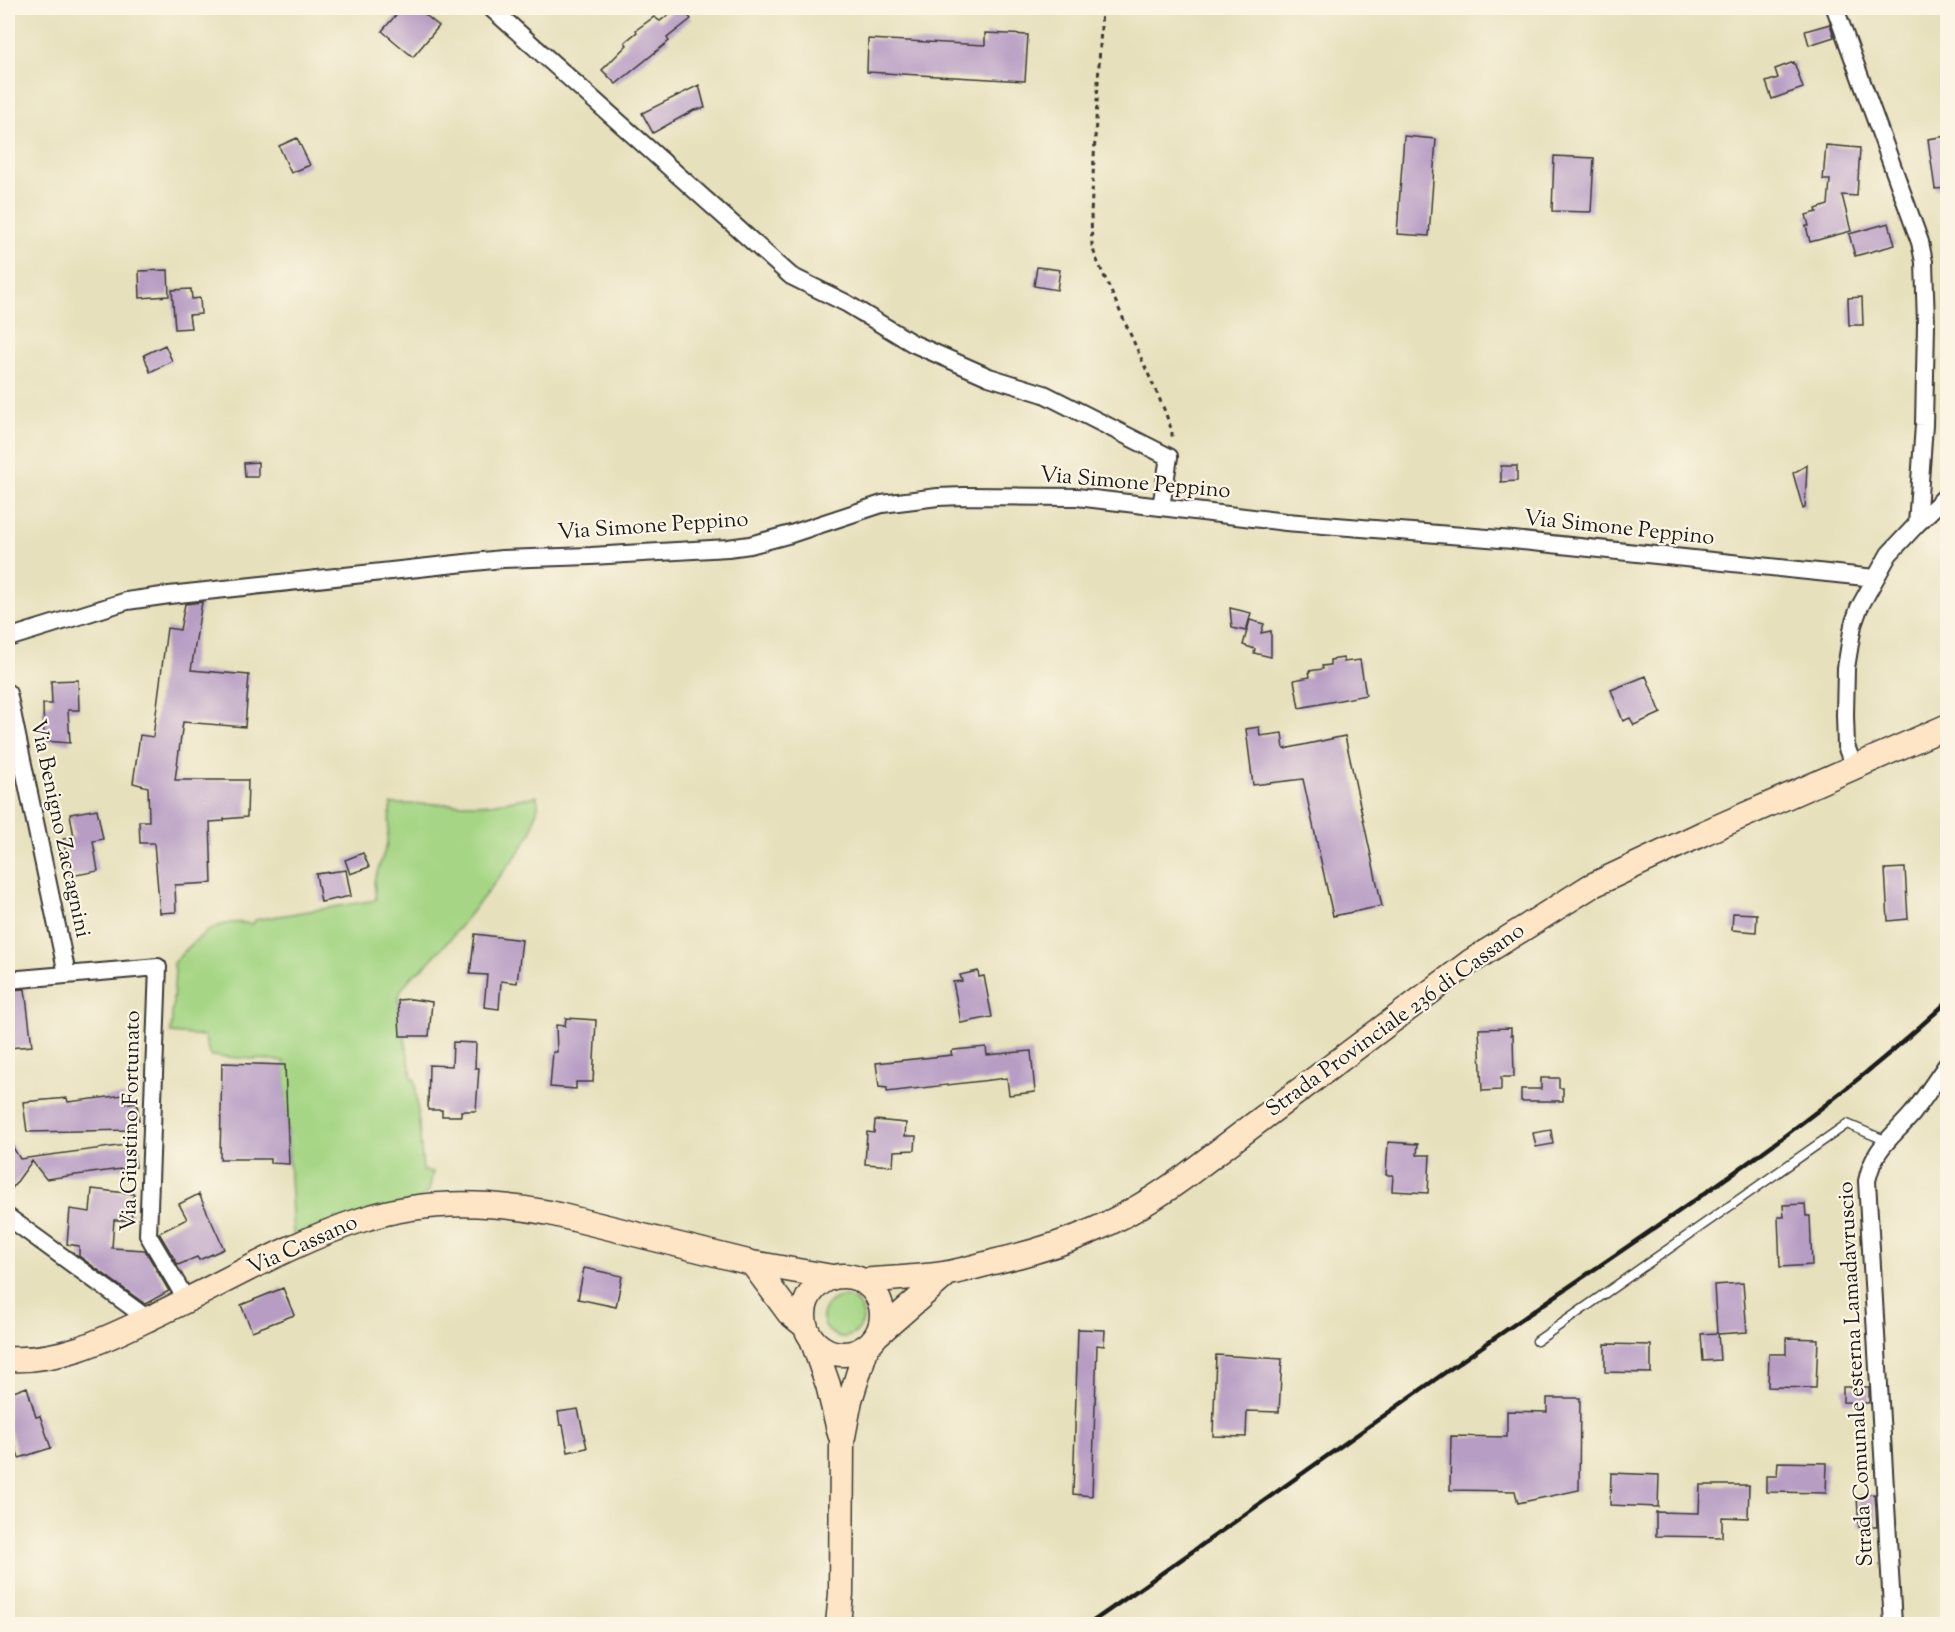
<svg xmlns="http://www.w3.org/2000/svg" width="1955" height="1632" font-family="'Sorts Mill Goudy',serif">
  <rect width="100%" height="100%" fill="#fcf5e5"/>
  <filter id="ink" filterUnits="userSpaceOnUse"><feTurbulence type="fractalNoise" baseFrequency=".0167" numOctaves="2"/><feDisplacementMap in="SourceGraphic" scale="12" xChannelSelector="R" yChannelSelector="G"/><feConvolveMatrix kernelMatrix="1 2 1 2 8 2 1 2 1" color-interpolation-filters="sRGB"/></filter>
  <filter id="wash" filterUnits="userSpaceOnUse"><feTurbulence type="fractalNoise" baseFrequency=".008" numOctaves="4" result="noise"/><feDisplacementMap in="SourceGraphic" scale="24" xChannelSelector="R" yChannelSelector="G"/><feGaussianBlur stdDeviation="1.35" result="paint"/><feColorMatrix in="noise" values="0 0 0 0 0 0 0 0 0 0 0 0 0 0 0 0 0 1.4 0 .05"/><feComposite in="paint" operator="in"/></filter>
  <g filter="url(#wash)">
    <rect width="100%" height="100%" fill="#e6e0bc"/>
    <path fill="#a6d685" stroke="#617950" stroke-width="1.5" d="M537,796L538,806L531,833L516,856L450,939L425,966L410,978L401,990L398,1000L412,1078L415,1080L423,1171L433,1172L429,1191L419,1200L293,1235L284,1061L210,1056L204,1036L171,1033L175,970L173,963C198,938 215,916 253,924L255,920L376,900L374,881L387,844L391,804H491Z
      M823 1317a20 20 0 1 1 40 0a20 20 0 1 1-40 0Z"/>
    <g id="blocks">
      <path fill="#b79dc4" d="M402,8H417L439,26L413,57L382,31Z
        M677,8H682L691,19L667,38L669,41L616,84L602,70L627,45L625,42L637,32L636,30L654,17L660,21Z
        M1830,24L1834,37L1809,45L1805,31Z
        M985,33L1028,35L1025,81L867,72L868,39L985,45Z
        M1794,62L1803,88L1772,99L1766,82L1778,78L1775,69Z
        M699,85L705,108L694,110L653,133L642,113Z
        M1404,136L1436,139L1429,236L1397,234Z
        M1947,136V188L1935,189L1928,139Z
        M297,138L310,165L291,173L279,146Z
        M1826,145L1860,148L1857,196L1842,195L1851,231L1810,242L1806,226H1809L1806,215L1817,212L1816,209L1828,205L1830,180H1823Z
        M1554,156L1594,158L1591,212L1552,211Z
        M1889,223L1895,245L1855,256L1849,234Z
        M1037,267L1060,270L1057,290L1034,286Z
        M168,270L169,296L140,298L139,271Z
        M191,289L192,299L200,298L201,314L189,315L191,328L175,329L172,290Z
        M1862,297L1863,325H1849L1848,298Z
        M165,345L172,361L150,372L144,355Z
        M258,462V477H245L244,463Z
        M1807,465L1805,508L1803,509L1793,473Z
        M1501,466H1517V481L1501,482Z
        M202,602L191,670L249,675L245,727L183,722L175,780H248L247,817L224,819V821L210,822L212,883L175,885L176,912L160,913L154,843H140L139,821H149L148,787L133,783L140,735L153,737L167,628L180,630L185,604Z
        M1230,608L1251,613L1246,631L1232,628Z
        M1250,620L1264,624L1261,633L1271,631V657L1254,653L1255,649L1243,645Z
        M1343,658L1344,662L1360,660L1366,695L1299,708L1294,680L1310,677L1309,671L1323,669L1322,666L1330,665V660Z
        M1646,676L1661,713L1634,725L1630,718L1623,721L1611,690Z
        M78,680L79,710H68L70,743L44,741L43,704H52L51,681Z
        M1259,727L1260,736L1282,733L1284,749L1345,736L1382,906L1333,916L1303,779L1253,785L1246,729Z
        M97,809L103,839L93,841L98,871L71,876L63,839L74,837L70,814Z
        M363,853L369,867L350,874L345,860Z
        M1905,868L1908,919L1888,921L1885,869Z
        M346,870L351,896L321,902L316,874Z
        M1733,913L1757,914L1756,932L1732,930Z
        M475,934L522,940L517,983L501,981L499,1009L484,1007L487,975L470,974Z
        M978,971L979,977L984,976L992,1017L961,1023L953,982L962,981L960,975Z
        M25,989L32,1046L8,1048V990Z
        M411,999L432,1002L429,1036H400L398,1000Z
        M566,1018L596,1020L593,1082H576V1089L550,1087L553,1052H557L556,1025L565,1026Z
        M1511,1028V1035H1513L1514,1077H1501V1090L1482,1091L1479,1029Z
        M453,1042L476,1043L475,1068H479L476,1111H461V1116H442V1110H428L429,1065L452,1066Z
        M986,1047L987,1055L1031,1051L1035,1092L1009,1095L1007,1078L887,1092V1088L879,1087L876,1063L952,1055L951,1052L954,1050Z
        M222,1063L285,1065L289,1164L270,1163V1159H220Z
        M1541,1078H1559V1088H1563V1101H1521V1089H1541Z
        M124,1095L125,1104L137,1102L139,1120L131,1121L132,1130L27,1132L23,1102L67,1098L68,1102Z
        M875,1120L906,1123L905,1136H916L915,1150L894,1151L893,1166L865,1164L867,1132L874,1133Z
        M1551,1130L1553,1144L1536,1147L1533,1133Z
        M8,1139L20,1159L133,1144L136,1167L46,1179L32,1161L8,1194Z
        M1388,1142L1418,1144L1417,1155H1430L1428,1193L1392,1191L1393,1175H1386Z
        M92,1189L134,1194L131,1220H114L112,1248L145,1250L169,1291L145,1304L79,1256V1246L67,1244L70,1209L90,1212Z
        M199,1194L224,1249L199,1260L197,1257L178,1265L159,1233L187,1219L179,1204Z
        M1805,1204L1806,1216H1810L1812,1265L1780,1267L1778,1217H1784L1783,1205Z
        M584,1268L622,1276L616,1307L578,1299Z
        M1743,1283L1747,1332L1718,1334L1720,1360L1703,1361L1701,1334L1717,1333L1714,1285Z
        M283,1288L294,1315L252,1331L241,1305Z
        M1078,1329L1105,1330L1104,1346L1097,1345L1092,1496L1073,1494Z
        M1786,1338L1818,1339L1816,1388L1768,1387L1769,1354H1786Z
        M1605,1344L1651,1345V1373L1605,1372Z
        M1216,1355L1282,1359L1279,1412L1247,1411L1246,1437L1213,1436Z
        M27,1387L36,1417L40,1416L51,1448L19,1458L8,1424V1394Z
        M1843,1387H1869V1403L1843,1402Z
        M1547,1398H1580L1579,1490L1518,1503L1515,1491L1450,1490L1451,1436L1507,1437V1411L1547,1412Z
        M578,1409L587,1448L568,1452L563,1425H560L558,1412Z
        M1778,1462L1827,1463L1826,1493L1766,1492V1476H1777Z
        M1611,1473L1659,1475L1658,1507L1610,1505Z
        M1700,1485H1749L1748,1518L1722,1517V1537L1656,1536V1512L1699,1513Z
        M1875,1494L1877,1527H1859L1857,1498L1861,1499V1495Z"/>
    </g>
  </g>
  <g filter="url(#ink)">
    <use href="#blocks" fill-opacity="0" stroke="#3a3934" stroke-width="1.5"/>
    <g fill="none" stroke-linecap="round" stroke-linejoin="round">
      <defs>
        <path id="lane" d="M1537,1341L1847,1124L1887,1141"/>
        <path id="street" d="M491,8L791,276L846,303L912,343L989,377L1044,394L1169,457L1161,507
          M1835,8L1920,242L1924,262L1926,324L1924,425L1917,524L1889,554L1859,608L1853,625L1846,668L1845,715L1846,746L1854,767
          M1917,524L1948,494
          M8,638L127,601L169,595L502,559L591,556L728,548L750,545L791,534L882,504L938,497L964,496L1077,497L1286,522L1513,540L1875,578
          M8,693L67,974
          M8,980L158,967L148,1235L187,1301
          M8,1217L148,1319
          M1893,1624L1867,1181C1874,1147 1892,1138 1913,1113C1925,1097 1936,1080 1948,1063"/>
        <path id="secondary" d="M752,1263L789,1313L805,1326
          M804 1315a39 39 0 1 1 78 0a39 39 0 1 1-78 0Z
          M862,1281C891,1278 920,1278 949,1273C964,1270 978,1266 993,1262C1071,1244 1123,1222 1187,1175L1470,962L1591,886L1706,832L1948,726
          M877,1335L948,1273
          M812,1339L828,1385L840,1434
          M8,1359C60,1362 104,1340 150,1318C219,1286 289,1243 361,1220C421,1200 488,1201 550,1213L752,1263L832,1277
          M838,1624L841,1594L842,1442L850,1400L867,1346"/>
      </defs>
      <use href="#lane" stroke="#3a3934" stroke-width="11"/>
      <use href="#street" stroke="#3a3934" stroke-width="20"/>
      <use href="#secondary" stroke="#3a3934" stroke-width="27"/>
      <path stroke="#3a3934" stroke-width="3" stroke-dasharray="4.5 4.5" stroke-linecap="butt" d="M1102,8L1091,214L1092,246L1096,258L1164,409L1172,431V440"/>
      <use href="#lane" stroke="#fff" stroke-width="8"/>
      <use href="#street" stroke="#fff" stroke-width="16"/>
      <use href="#secondary" stroke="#fde5c5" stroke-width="24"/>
      <path stroke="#1c1c1c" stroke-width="4.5" d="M1089,1624C1235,1523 1378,1418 1525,1317C1669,1217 1819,1122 1948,1001"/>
    </g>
  </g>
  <g text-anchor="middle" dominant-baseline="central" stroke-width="4.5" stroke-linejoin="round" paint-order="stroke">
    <g font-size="22" fill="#1c1c1c" stroke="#fcf5e5">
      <text transform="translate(1135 484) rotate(5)">Via Simone Peppino</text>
      <text transform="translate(653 527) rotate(-4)">Via Simone Peppino</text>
      <text transform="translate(1619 529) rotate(6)">Via Simone Peppino</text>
      <text transform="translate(59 829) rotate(78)">Via Benigno Zaccagnini</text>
      <text transform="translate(1396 1021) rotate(-36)">Strada Provinciale 236 di Cassano</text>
      <text transform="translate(132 1121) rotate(-89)">Via Giustino Fortunato</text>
      <text transform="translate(303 1246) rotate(-24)">Via Cassano</text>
      <text transform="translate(1857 1374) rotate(-93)">Strada Comunale esterna Lamadavruscio</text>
    </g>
  </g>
  <rect width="1955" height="1632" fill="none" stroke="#fcf5e5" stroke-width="30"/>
</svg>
